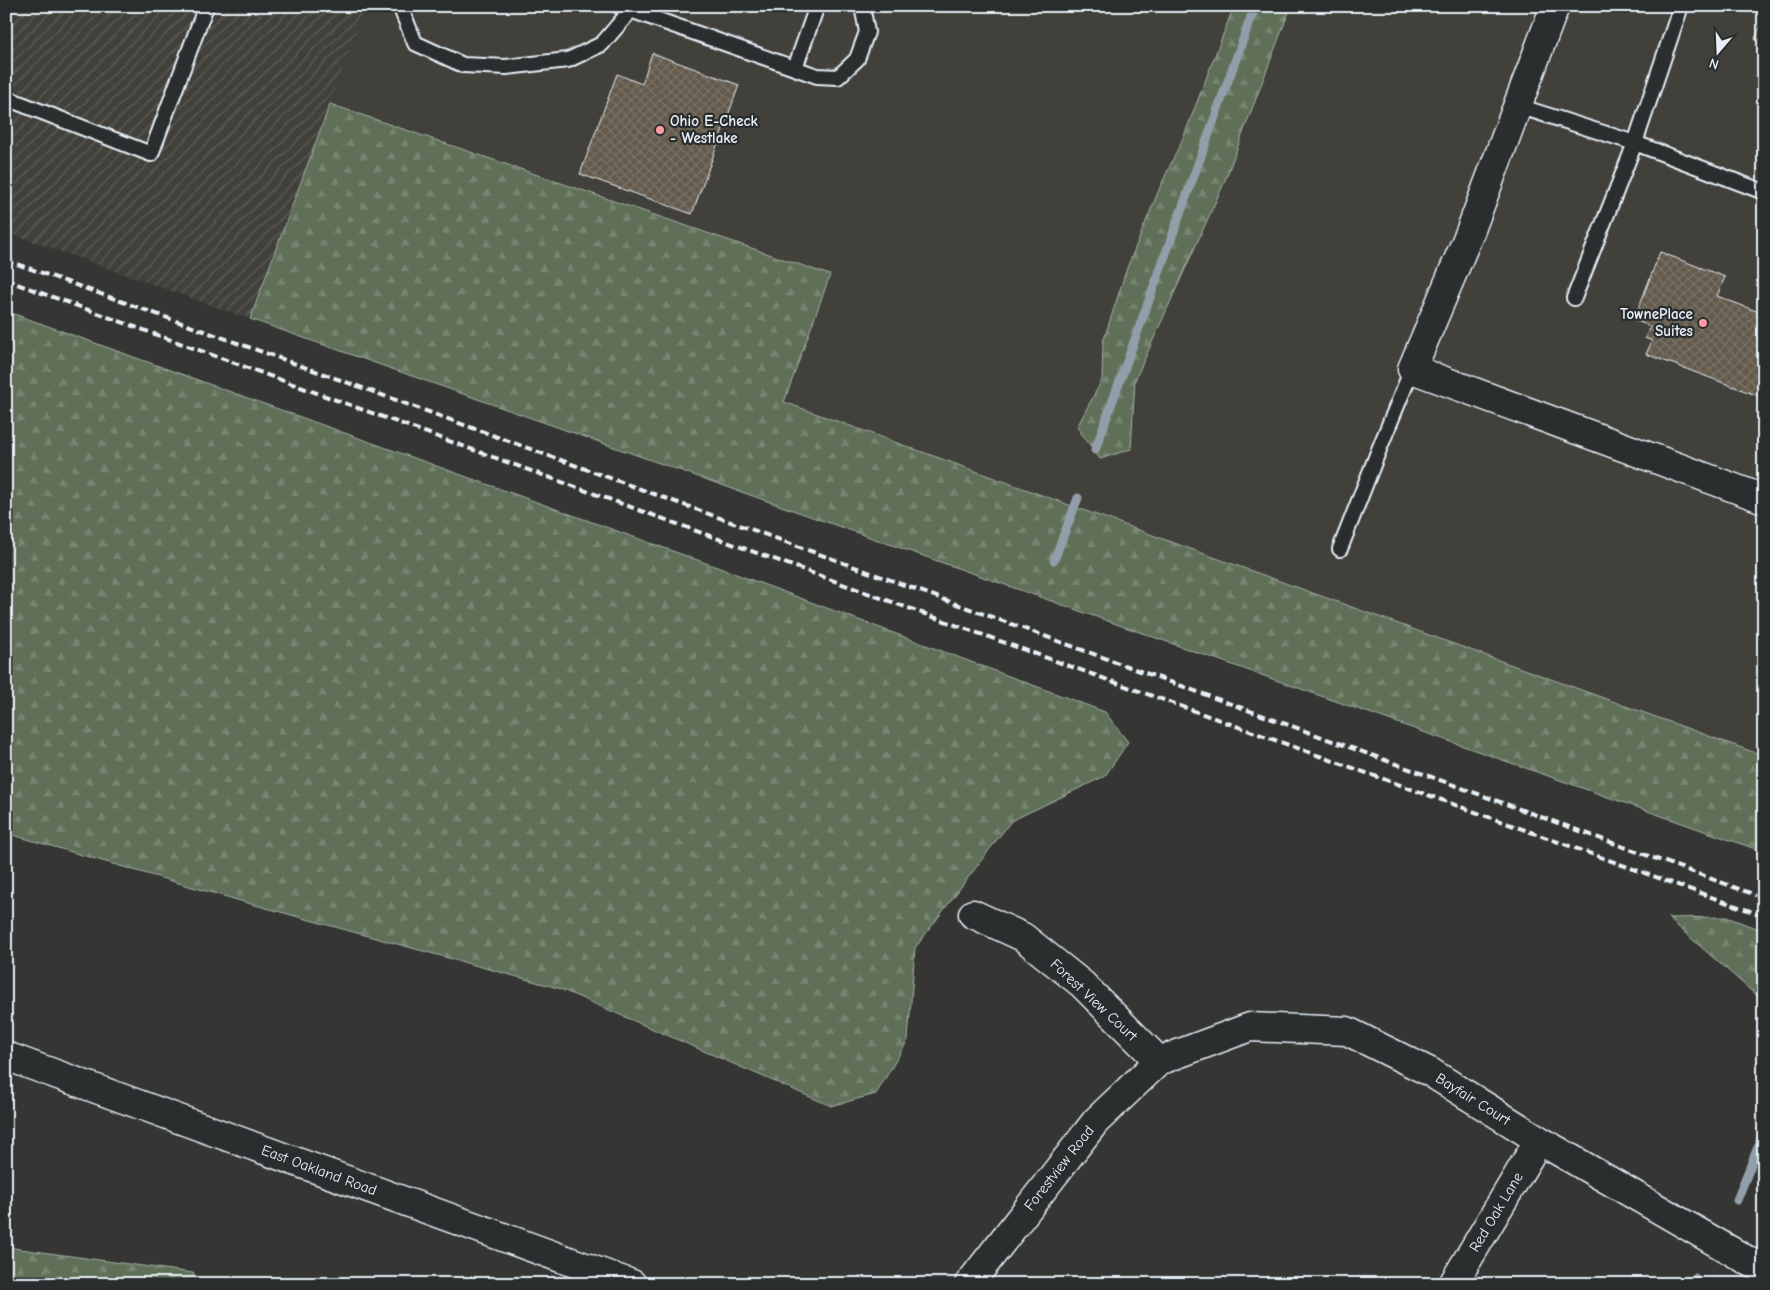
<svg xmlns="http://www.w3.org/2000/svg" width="1770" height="1290" font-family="'Comic Neue',sans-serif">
  <defs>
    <pattern id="industrial-furrows" width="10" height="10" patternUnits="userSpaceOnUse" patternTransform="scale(1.25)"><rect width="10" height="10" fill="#43413b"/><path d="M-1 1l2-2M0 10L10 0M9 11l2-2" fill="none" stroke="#5e5d58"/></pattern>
    <pattern id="forest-firs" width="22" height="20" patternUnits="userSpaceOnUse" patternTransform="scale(1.25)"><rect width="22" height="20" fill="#607058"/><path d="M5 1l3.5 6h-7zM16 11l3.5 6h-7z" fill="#778571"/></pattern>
    <pattern id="building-cross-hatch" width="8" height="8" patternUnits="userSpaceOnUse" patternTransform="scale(1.25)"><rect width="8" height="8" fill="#635a4b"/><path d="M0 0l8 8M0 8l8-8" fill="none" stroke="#797266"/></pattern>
  </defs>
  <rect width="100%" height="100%" fill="#353634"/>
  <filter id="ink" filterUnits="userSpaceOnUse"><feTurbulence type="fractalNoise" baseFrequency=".02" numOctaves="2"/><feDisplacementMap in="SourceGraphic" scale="10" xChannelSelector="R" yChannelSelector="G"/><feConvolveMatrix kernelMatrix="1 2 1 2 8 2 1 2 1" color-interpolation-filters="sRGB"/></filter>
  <g filter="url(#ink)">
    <path fill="#43413b" d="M366,6H1764V756L784,402L830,275L330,104Z"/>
    <path fill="url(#industrial-furrows)" d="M6,6H366L250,319L6,232Z"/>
    <path fill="url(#forest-firs)" stroke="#a4b0a8" d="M1234,6H1291L1224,183L1135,380L1131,449L1100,459L1077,427L1102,380L1103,342L1127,268L1161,185L1184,136Z
      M330,104L830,275L784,402L1764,756V852L250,319Z
      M6,311L717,567L1105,712L1128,742L1105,776L1011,821L915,948L908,1040L876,1094L831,1106L558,988L244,902L6,833Z
      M1726,917L1764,931V1002L1668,918Z
      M6,1247L193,1273L204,1284H6Z"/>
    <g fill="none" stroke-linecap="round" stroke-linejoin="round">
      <path stroke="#929ea9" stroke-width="9" d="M1095,450L1255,6
        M1054,560L1078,498
        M1737,1200L1764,1132
        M1692,1284L1695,1278"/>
    </g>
    <path fill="url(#building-cross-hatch)" stroke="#e8f1f8" d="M1764,16V42L1755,39Z
      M652,53L739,85L692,214L580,174L617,74L642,84Z
      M1660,252L1725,277L1717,296L1764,314V398L1646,354L1652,341L1645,338L1650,326L1634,320Z"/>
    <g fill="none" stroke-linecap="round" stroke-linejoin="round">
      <defs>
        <path id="service" d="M400,6L415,43L463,65L506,67L568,60L602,44L631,10
          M619,6L817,76L838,77L857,59L867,32L862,6
          M795,68L817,6
          M6,98L151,154L206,6
          M1518,106L1635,143L1681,6
          M1574,298L1635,143L1764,192
          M1340,549L1380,447L1412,369"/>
        <path id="minor" d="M1555,6L1470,232L1412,369L1764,499
          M973,914L1023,937L1082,984L1159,1061
          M6,1056L632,1284
          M969,1284L1096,1121L1159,1061L1250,1027L1347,1031L1430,1072L1539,1140L1764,1270
          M1453,1284L1539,1140"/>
      </defs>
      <use href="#service" stroke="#e8f1f8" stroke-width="18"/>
      <use href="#minor" stroke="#e8f1f8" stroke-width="31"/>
      <use href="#service" stroke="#2a2d2e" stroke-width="14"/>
      <use href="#minor" stroke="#2a2d2e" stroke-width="28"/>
      <path stroke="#e8f1f8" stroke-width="4" stroke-dasharray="8 4" stroke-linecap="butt" d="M6,260L360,387L1764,898
        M6,280L936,618L1764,916"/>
    </g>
  </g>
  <g fill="#ff9aa2" stroke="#2a2d2e" stroke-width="2">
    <circle cx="660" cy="130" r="5"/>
    <circle cx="1703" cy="323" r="5"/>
  </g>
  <g text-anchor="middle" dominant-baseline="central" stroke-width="4.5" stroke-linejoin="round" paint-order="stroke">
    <g font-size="15" font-weight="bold" fill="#e8f1f8" stroke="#2a2d2e" text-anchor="start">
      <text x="670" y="121">Ohio E-Check<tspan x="670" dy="17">- Westlake</tspan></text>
      <text x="1693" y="314" text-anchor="end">TownePlace<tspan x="1693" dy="17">Suites</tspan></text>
    </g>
    <g font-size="15" fill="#e8f1f8" stroke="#2a2d2e">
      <text transform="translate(1094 1000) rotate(43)">Forest View Court</text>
      <text transform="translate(1473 1099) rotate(32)">Bayfair Court</text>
      <text transform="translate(1059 1168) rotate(-52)">Forestview Road</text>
      <text transform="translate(319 1170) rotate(20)">East Oakland Road</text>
      <text transform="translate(1496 1212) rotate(-59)">Red Oak Lane</text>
    </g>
  </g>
  <rect width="1770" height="1290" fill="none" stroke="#2a2d2e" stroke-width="25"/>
  <rect x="12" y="12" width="1745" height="1265" fill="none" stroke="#e8f1f8" stroke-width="2" filter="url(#ink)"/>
  <g transform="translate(1718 52) rotate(199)" stroke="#2a2d2e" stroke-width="4" paint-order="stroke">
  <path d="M0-4L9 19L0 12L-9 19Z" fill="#e8f1f8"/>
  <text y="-8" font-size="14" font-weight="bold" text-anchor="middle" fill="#e8f1f8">N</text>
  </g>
</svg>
